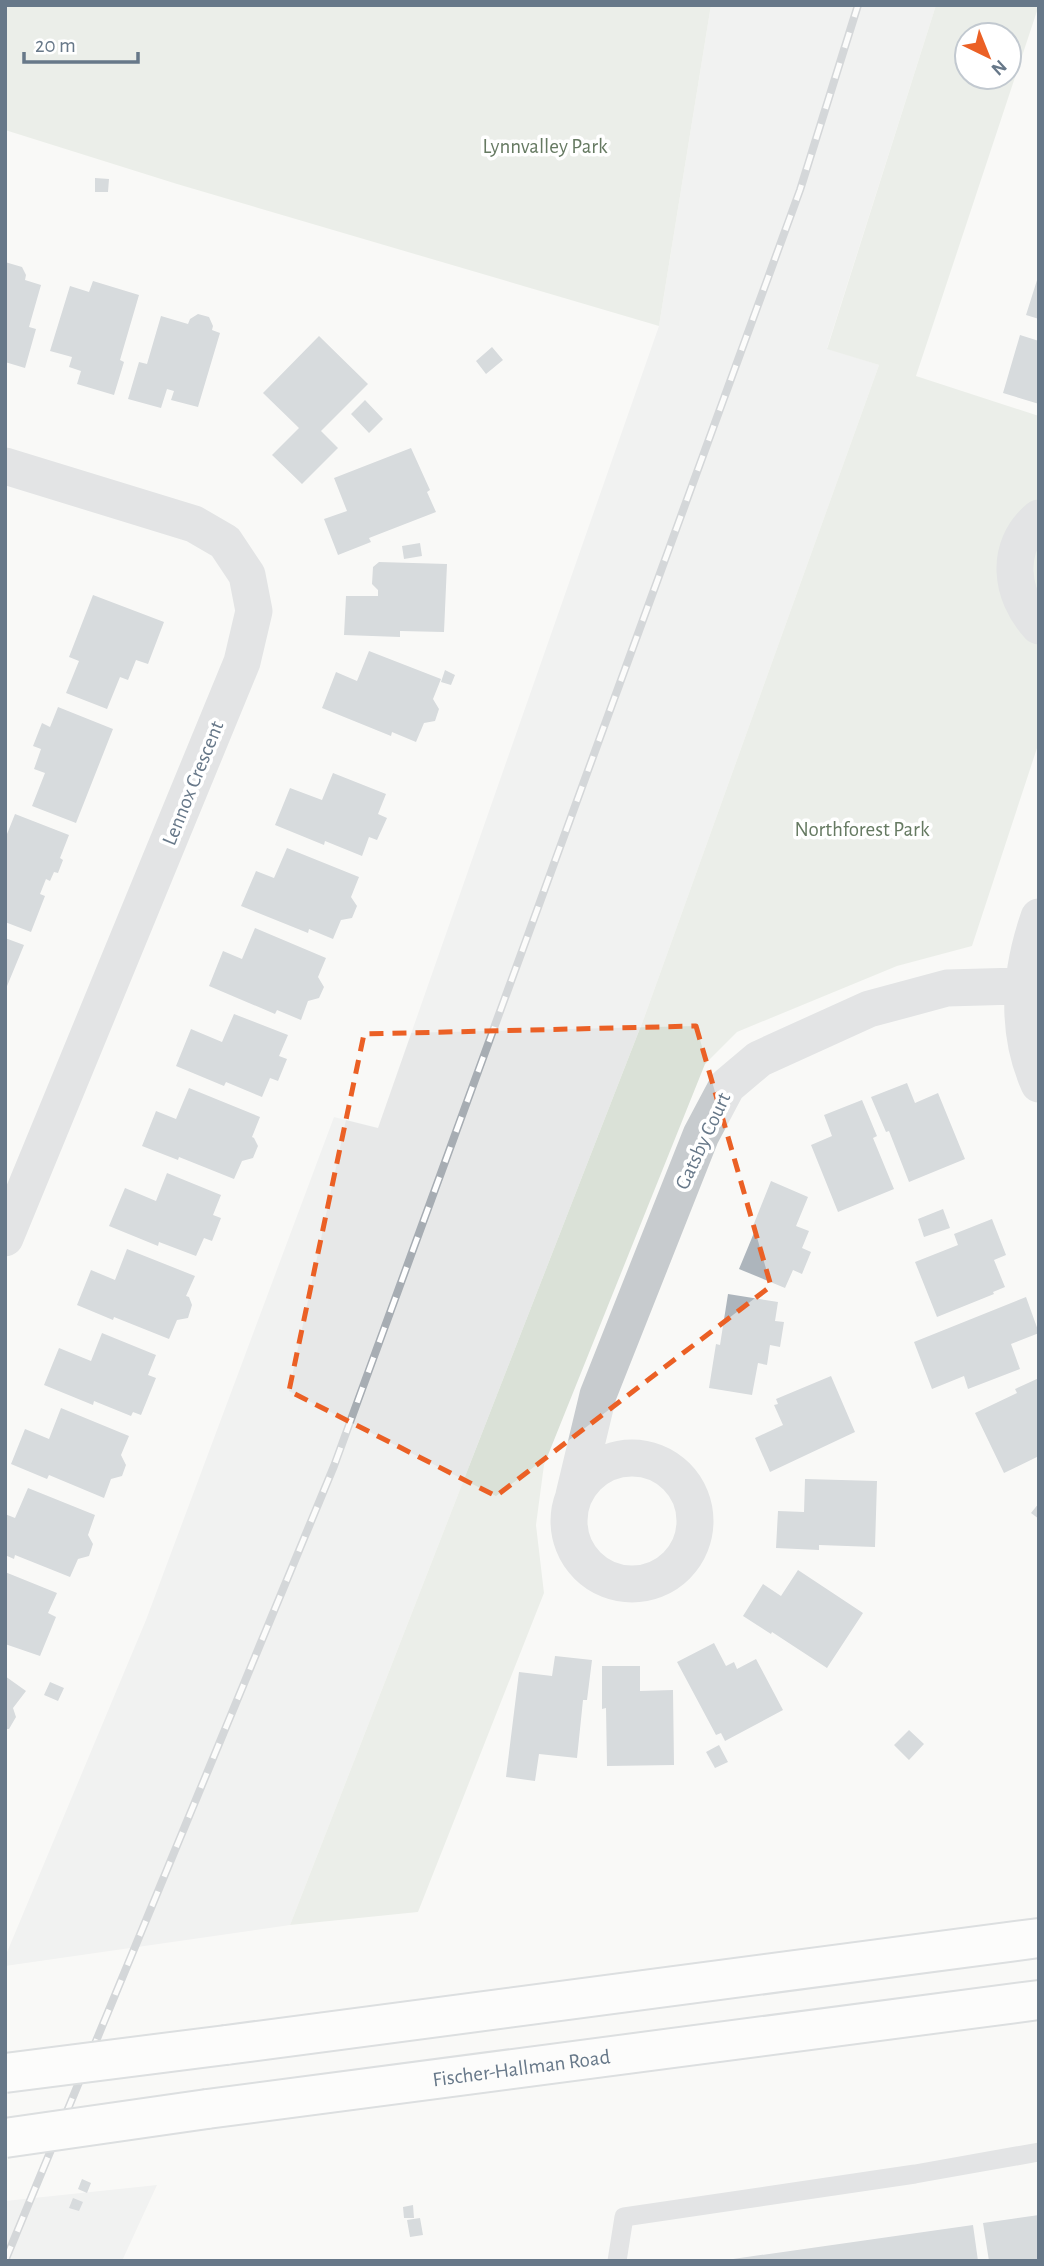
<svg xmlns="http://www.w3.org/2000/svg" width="1044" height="2266" font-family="'Alegreya Sans',sans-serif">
  <rect width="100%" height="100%" fill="#f9f9f7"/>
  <path fill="#e7e8e8" d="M711,5H936L827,348L879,365L644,1018L290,1925L5,1966V1957L146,1620L334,1117L378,1128L659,326Z
    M157,2185L122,2261H5V2201Z"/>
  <path fill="#dae1d7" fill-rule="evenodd" d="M5,5H711L659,326L177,184L5,130Z
    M936,5H1039L916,376L1039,416V742L972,946L897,966L737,1032L705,1064L544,1465L536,1525L544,1593L418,1912L290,1925L644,1018L879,365L827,349ZM967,35H1009V77H967Z"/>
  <path fill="#adb5bc" d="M95,178L109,179L108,192H95Z
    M5,262L22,267L26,275L25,280L41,285L29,327L36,329L25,368L5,362Z
    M1038,277H1039V319L1026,315Z
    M93,281L139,295L120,360L124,362L114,395L77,384L81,371L69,367L72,357L50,351L70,286L89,292Z
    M198,314L209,317L213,326L212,330L220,333L198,407L171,400L174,391L167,389L161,408L128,399L139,362L147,364L161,316L188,324L190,319Z
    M1020,335L1039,341V404L1003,393Z
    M319,336L368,384L321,431L338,448L302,484L272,455L299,428L263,393Z
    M492,347L503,360L486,374L476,361Z
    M365,400L383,419L369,433L351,414Z
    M411,448L430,490L427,492L436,512L369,538L371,542L338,555L324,519L347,511L334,478Z
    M420,543L422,556L404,559L402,546Z
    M379,562L447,564L444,632L400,631V637L344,635L346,596H378V590L372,584L373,567Z
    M93,595L164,622L148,664L136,660L128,680L120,677L107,709L66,693L79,661L69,657Z
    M369,651L441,679L433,699L439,709L435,721L424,723L416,742L392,732L391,736L322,708L336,672L357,681Z
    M445,670L455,675L451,685L441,682Z
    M58,707L113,729L76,823L32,806L45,773L34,769L41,749L33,746L42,723L50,727Z
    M333,773L386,794L378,814L387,818L377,840L369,837L362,856L325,841L324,845L275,825L290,788L322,800Z
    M15,814L69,835L60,858L63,860L58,873L54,872L50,881L46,879L40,894L45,896L31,932L5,922V833L7,834Z
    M287,848L359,877L351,897L357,906L352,918L341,920L333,939L309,929L308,933L241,906L256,871L274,878Z
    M255,928L326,958L318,977L324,987L319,998L308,1001L301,1020L277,1010L275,1014L209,986L223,951L242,959Z
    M5,938L24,945L5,991Z
    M234,1014L288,1035L279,1056L287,1059L278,1081L270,1078L262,1097L226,1082L224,1086L176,1066L191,1029L222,1042Z
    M907,1083L915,1103L938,1093L965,1159L909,1182L889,1131L886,1132L871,1097Z
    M189,1088L260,1117L252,1137L254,1138L258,1146L253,1158L242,1161L234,1179L179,1157L178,1160L142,1146L156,1111L176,1119Z
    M862,1100L877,1136L873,1138L894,1189L838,1212L811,1145L832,1136L824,1115Z
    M167,1173L221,1195L213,1215L221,1218L212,1241L204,1238L196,1256L159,1242L158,1246L109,1226L125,1188L156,1201Z
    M771,1181L808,1197L796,1226L809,1231L802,1248L811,1252L802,1274L793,1270L785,1288L739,1269L756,1228L753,1226Z
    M943,1209L950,1228L924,1237L918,1219Z
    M992,1219L1006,1255L994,1260L1005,1287L993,1292L994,1294L937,1317L915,1262L958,1245L954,1234Z
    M127,1249L195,1276L186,1296L189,1297L192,1305L188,1318L177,1320L169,1339L114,1317L113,1320L77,1305L91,1270L115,1280Z
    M728,1294L778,1302L775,1321L784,1322L780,1347L770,1345L767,1365L758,1363L752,1395L709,1388L716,1344L720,1345Z
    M1026,1297L1039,1333L1011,1344L1020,1369L968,1389L964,1376L932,1389L914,1342Z
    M102,1333L156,1355L148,1375L156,1378L141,1415L133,1412L131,1416L94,1401L93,1405L44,1385L59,1348L91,1361Z
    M831,1376L855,1432L770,1472L755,1438L783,1425L774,1405L778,1404L776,1399Z
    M1039,1378V1456L1004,1473L975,1413L1017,1393L1015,1389Z
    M61,1408L129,1436L121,1455L126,1465L122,1476L111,1479L104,1498L49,1475L47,1479L11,1464L25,1429L49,1439Z
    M805,1479L877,1481L875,1547L819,1545V1550L776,1548L778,1511L804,1512Z
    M28,1488L95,1515L88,1535L93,1544L89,1556L78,1559L70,1577L15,1555L14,1559L5,1555V1514L15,1518Z
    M1039,1503V1519L1031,1513Z
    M798,1570L863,1613L827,1668L772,1632L771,1634L743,1616L763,1584L781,1596Z
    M5,1572L57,1593L48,1613L56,1617L40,1656L5,1644Z
    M714,1643L726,1666L734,1662L737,1669L756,1659L783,1710L725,1741L721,1733L716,1735L677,1662Z
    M555,1656L592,1660L587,1700H583L577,1758L539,1754L535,1781L506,1777L519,1672L552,1676Z
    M602,1666H640V1691L673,1690L674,1765L607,1766L606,1708L602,1709Z
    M5,1676L26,1691L13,1708L16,1717L9,1729H5Z
    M50,1682L64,1688L58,1701L44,1695Z
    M909,1730L924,1744L909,1760L894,1745Z
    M719,1745L728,1762L715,1768L706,1752Z
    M82,2179L91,2183L87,2193L78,2189Z
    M73,2198L83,2202L79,2211L69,2208Z
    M413,2205L414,2218H404L403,2207Z
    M1039,2215V2261H989L983,2223Z
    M420,2218L423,2235L410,2237L407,2220Z
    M973,2225L978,2261H733V2259Z"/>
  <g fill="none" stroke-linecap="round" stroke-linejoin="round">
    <defs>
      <g id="secondary">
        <path d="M226,2045L1039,1938"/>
        <path id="s1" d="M207,2109L1039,2000"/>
      </g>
    </defs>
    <use href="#secondary" stroke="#b9bec3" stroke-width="42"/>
    <path stroke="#c7cbce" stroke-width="19" d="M617,2261L624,2217L915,2174L1039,2152"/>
    <path stroke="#c7cbce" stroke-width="37" d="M5,466L194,524L225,542L247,575L254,611L242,662L5,1238
      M1039,518C1004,547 1010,595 1039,626
      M1039,917C1020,972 1015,1030 1039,1084
      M569 1521a63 63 0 1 1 126 0a63 63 0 1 1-126 0Z
      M574,1495L598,1395L701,1135L727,1086L759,1059L869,1009L947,988L1022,986"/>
    <use href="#secondary" stroke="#fff" stroke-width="38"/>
    <defs>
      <path id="rail" d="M5,2261L334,1466L800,190L858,5"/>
    </defs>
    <use href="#rail" stroke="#a7adb3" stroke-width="8"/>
    <use href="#rail" stroke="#fff" stroke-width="5" stroke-dasharray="16" stroke-linecap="butt"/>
    <defs>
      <path id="secondary-bridge" d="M5,2073L226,2045
        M5,2138L207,2109"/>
    </defs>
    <use href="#secondary-bridge" stroke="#b9bec3" stroke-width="42" stroke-linecap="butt"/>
    <use href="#secondary-bridge" stroke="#fff" stroke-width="38"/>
  </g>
  <path d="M0 0H1044V2266H0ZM696,1026L771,1286L496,1496L289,1391L364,1034Z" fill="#f9f9f7" fill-opacity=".55" fill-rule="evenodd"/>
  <path fill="none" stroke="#eb6025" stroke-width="5" stroke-dasharray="14 9" stroke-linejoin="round" d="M696,1026L771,1286L496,1496L289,1391L364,1034Z"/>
  <g text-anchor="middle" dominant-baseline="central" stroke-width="7" stroke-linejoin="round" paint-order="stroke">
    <g font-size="21" fill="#667a62" stroke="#fff">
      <text x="545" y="146">Lynnvalley Park</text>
      <text x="862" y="829">Northforest Park</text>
    </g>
    <g font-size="21" fill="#677889" stroke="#fff">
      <text transform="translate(193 783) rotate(-68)">Lennox Crescent</text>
      <text transform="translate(703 1141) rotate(-65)">Gatsby Court</text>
      <text stroke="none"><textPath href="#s1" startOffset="317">Fischer-Hallman Road</textPath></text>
    </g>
  </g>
  <rect width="1044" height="2266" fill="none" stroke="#677889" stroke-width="14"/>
  <g transform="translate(988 56) rotate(137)"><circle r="33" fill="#ffffff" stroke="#c2c9d0" stroke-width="2"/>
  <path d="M0-5L12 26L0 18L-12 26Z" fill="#eb6025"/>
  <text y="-10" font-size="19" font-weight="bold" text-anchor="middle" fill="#677889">N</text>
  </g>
  <path d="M24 52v10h114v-10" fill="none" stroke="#677889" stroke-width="3.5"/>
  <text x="35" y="52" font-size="21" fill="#677889" stroke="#ffffff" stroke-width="5" paint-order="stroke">20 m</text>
</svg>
